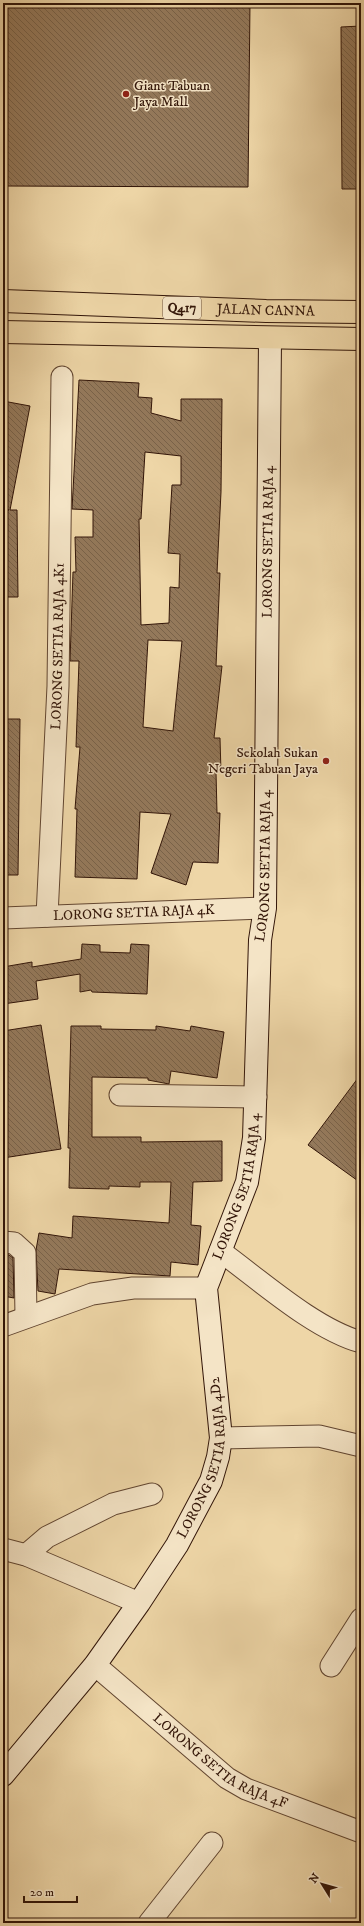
<svg xmlns="http://www.w3.org/2000/svg" width="364" height="1926" font-family="'IM FELL DW Pica',serif">
  <defs>
    <pattern id="building-back-hatch" width="6" height="6" patternUnits="userSpaceOnUse"><rect width="6" height="6" fill="#94795b"/><path d="M-1 5l2 2M0 0l6 6M5-1l2 2" fill="none" stroke="#796249"/></pattern>
  </defs>
  <rect width="100%" height="100%" fill="#eed6a7"/>
  <filter id="stains"><feTurbulence type="fractalNoise" baseFrequency=".005" numOctaves="4"/><feColorMatrix values="0 0 0 0 .2 0 0 0 0 .09 0 0 0 0 .02 0 0 0 .5 -.17"/></filter>
  <radialGradient id="worn" r=".72"><stop offset=".6" stop-color="#630" stop-opacity="0"/><stop offset="1" stop-color="#630" stop-opacity=".3"/></radialGradient>
  <path fill="url(#building-back-hatch)" stroke="#321508" fill-rule="evenodd" d="M3,3H250L248,187L3,186Z
    M361,26V189H342L341,27Z
    M79,380L139,383L138,397L152,398L151,413L181,421V399H222L221,492L217,573H220L216,666H222L214,738H220L221,772H216L217,813H220L218,863L193,862L186,885L151,873L171,814L140,812L137,879L75,877L77,809H75L80,747H76L79,661H70L73,572H76L75,537H93V510L72,509ZM145,452L181,456V485H172L168,553L180,554L179,588L170,587L169,623L141,625L139,519H141ZM148,640L182,641L173,731L143,727Z
    M3,401L30,406L10,510H17L18,597H3V510H9L3,509Z
    M3,719H20L18,875H3Z
    M82,944L100,945V952L130,953L131,944L149,945L147,994L92,992L91,990L80,992V974L36,981L38,999L3,1004V967L32,962V967L81,959Z
    M41,1025L61,1149L3,1158V1073L6,1072L3,1051V1031Z
    M71,1026H101V1029L156,1030V1026L190,1031L191,1026L224,1032L217,1078L171,1071L169,1084L148,1080V1078L92,1077V1137H141V1142L222,1141V1181L193,1182L191,1225L201,1226L198,1265L171,1262L170,1276L59,1269L55,1294L38,1291L36,1250L39,1233L72,1238L73,1216L169,1223L171,1182H140V1187L109,1186V1189L69,1188L70,1148H68Z
    M361,1074V1183L308,1145Z
    M3,1254L9,1255L13,1258L14,1298L3,1296Z"/>
  <g fill="none" stroke-linecap="round" stroke-linejoin="round">
    <defs>
      <g id="street">
        <path id="s1" d="M47,916L58,686L62,377"/>
        <path id="s2" d="M3,918L265,908"/>
        <path d="M120,1095L256,1097"/>
        <path d="M3,1242L14,1243L25,1253L26,1317"/>
        <path d="M220,1251C260,1280 314,1329 361,1342"/>
        <path d="M3,1326L92,1294L133,1288H206"/>
        <path d="M221,1438L319,1436L361,1446"/>
        <path d="M3,1549L26,1555L139,1603"/>
        <path d="M26,1555L47,1537L113,1504L152,1494"/>
        <path id="s3" d="M95,1665L227,1778L246,1789L361,1832"/>
        <path d="M331,1666L361,1619"/>
        <path d="M149,1923L212,1843"/>
      </g>
      <g id="secondary">
        <path id="s4" d="M3,1775L95,1665L139,1603L177,1545L211,1481L218,1457L221,1438L206,1288L247,1182L254,1138L260,940L265,908L270,339"/>
      </g>
      <g id="highway">
        <path id="s5" d="M3,301L266,311L361,312"/>
        <path d="M3,332L361,339"/>
      </g>
    </defs>
    <use href="#street" stroke="#614530" stroke-width="23"/>
    <use href="#secondary" stroke="#321508" stroke-width="24"/>
    <use href="#highway" stroke="#321508" stroke-width="24"/>
    <use href="#street" stroke="#f4e4c6" stroke-width="21"/>
    <use href="#secondary" stroke="#f4e4c6" stroke-width="22"/>
    <use href="#highway" stroke="#eed6a7" stroke-width="22"/>
  </g>
  <g fill="#8f2418" stroke="#f4e4c6" stroke-width="1.5">
    <circle cx="126" cy="94" r="4"/>
    <circle cx="326" cy="761" r="4"/>
  </g>
  <g text-anchor="middle" dominant-baseline="central" stroke-width="3" stroke-linejoin="round" paint-order="stroke">
    <rect fill="#f4e4c6" stroke="#6c5341" stroke-width="1" x="163" y="297" width="38" height="22" rx="3"/>
    <g font-size="13" font-weight="bold" fill="#321508">
      <text x="182" y="308">Q417</text>
    </g>
    <g font-size="14" fill="#321508" stroke="#f4e4c6" text-anchor="start">
      <text x="134" y="86">Giant Tabuan<tspan x="134" dy="16">Jaya Mall</tspan></text>
      <text x="318" y="753" text-anchor="end">Sekolah Sukan<tspan x="318" dy="16">Negeri Tabuan Jaya</tspan></text>
    </g>
    <g font-size="14" fill="#321508" stroke="#f4e4c6">
      <text stroke="none"><textPath href="#s5" startOffset="263">JALAN CANNA</textPath></text>
      <text stroke="none"><textPath href="#s4" startOffset="1311">LORONG SETIA RAJA 4</textPath></text>
      <text stroke="none"><textPath href="#s1" startOffset="270">LORONG SETIA RAJA 4K1</textPath></text>
      <text stroke="none"><textPath href="#s4" startOffset="987">LORONG SETIA RAJA 4</textPath></text>
      <text stroke="none"><textPath href="#s2" startOffset="131">LORONG SETIA RAJA 4K</textPath></text>
      <text stroke="none"><textPath href="#s4" startOffset="663">LORONG SETIA RAJA 4</textPath></text>
      <text stroke="none"><textPath href="#s4" startOffset="382">LORONG SETIA RAJA 4D2</textPath></text>
      <text stroke="none"><textPath href="#s3" startOffset="159">LORONG SETIA RAJA 4F</textPath></text>
    </g>
  </g>
  <rect width="364" height="1926" fill="none" stroke="#eed6a7" stroke-width="16"/>
  <rect x="4" y="4" width="356" height="1918" fill="none" stroke="#321508" stroke-width="2"/>
  <rect x="8" y="8" width="348" height="1910" fill="none" stroke="#321508"/>
  <g transform="translate(322 1884) rotate(307)" stroke="#f4e4c6" stroke-width="3" paint-order="stroke">
  <path d="M0-3L7 15L0 10L-7 15Z" fill="#321508"/>
  <text y="-6" font-size="11" font-weight="bold" text-anchor="middle" fill="#321508">N</text>
  </g>
  <path d="M24 1896v6h53v-6" fill="none" stroke="#321508" stroke-width="2"/>
  <text x="30" y="1896" font-size="12" fill="#321508" stroke="#f4e4c6" stroke-width="3" paint-order="stroke">20 m</text>
  <rect width="100%" height="100%" filter="url(#stains)"/>
  <rect width="100%" height="100%" fill="url(#worn)"/>
</svg>
